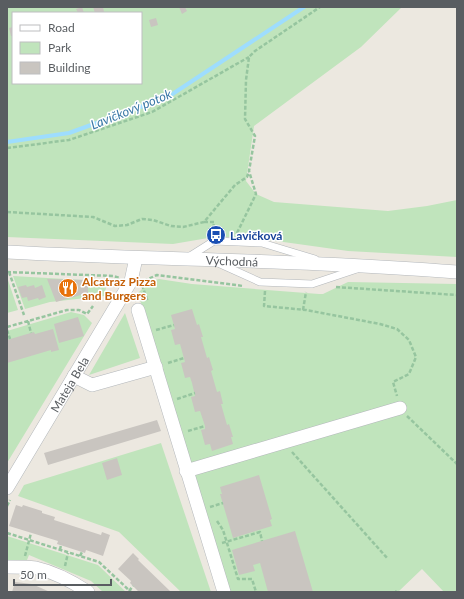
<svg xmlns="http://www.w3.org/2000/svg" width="464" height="599" font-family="Lato,sans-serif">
  <rect width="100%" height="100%" fill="#ece8e0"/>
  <path fill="#c0e4bc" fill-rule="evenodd" d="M7,7H402L361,47L254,126L246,181L256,194L274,202L388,211L427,206L457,200V257L348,251L262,239L226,237H214L173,244L7,237ZM13,13H141V83H13Z
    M13,276L100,281L106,288L104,296L50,302L25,309Z
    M7,277L18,310L7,313Z
    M159,279L192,284L319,294H323L348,282L457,284V592H444L422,569L398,592H228L138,293L149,282Z
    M71,312L84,315L92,323L7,463V331Z
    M125,313L140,358L89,375Z
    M161,443L211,592H181L119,532L18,496L24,485Z
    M7,536L98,565L126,592H103L91,581L29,555L27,560H7Z"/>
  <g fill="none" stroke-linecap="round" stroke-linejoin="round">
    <path stroke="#9eddfe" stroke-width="4" d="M7,142L69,133L168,97L304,7"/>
  </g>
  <path fill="#c9c5c0" d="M82,7L84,13H78L76,9Z
    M93,7H103L104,12L95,13Z
    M179,7H185L187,11L182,14Z
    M156,18L158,25L151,27L149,20Z
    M13,27V36H11L9,28Z
    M47,279L88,280V293L56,302Z
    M26,285L27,287L34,285L35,288L42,285L46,297L39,300L38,298L28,301L27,297L22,298L18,287Z
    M192,309L197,325L199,324L203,337H201L207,358L209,357L213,370L211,371L217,392L220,391L223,404H221L227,425L229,424L233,437H231L233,444L212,451L210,444L205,445L201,430L205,429V426L200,411L195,412L191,397L195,396L192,383L190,377L185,378L181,363L185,362L180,344L175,345L171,330L175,329L171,315Z
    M78,317L84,336L59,343L54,324Z
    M53,329L59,350L51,352V350L7,363V340L34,332L35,334Z
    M157,420L161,431L48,465L44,453Z
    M117,458L122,475L107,480L102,463Z
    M259,475L272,519L270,520L272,526L233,538L220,494H222L220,487Z
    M16,505L22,507L23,505L42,511V513L55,517L54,520L101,535L102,532L110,535L103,556L86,550L85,553L82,552L57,544L58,541L9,526Z
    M295,531L313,592H268L260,563L253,565L255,571L239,575L232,550Z
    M133,553L139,559L138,560L171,592H139L130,583L131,581L118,569Z
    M15,582L32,584L50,592H12Z"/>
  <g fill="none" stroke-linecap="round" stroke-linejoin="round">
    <defs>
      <path id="lane" d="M187,258L214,241L262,243L315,259
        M218,263L260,282L312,284L357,269"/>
      <g id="street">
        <path id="s1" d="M7,252C157,260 307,260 457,272"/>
        <path d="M138,310L224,592"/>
        <path d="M74,376L92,385L156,367"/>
        <path d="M186,471L400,408"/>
        <path id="s2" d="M7,488L131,281L136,258"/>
        <path d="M7,567C16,567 27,567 36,568C54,572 73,582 88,592"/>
      </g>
    </defs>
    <use href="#lane" stroke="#b3b7bb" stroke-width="8"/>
    <use href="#street" stroke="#b3b7bb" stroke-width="14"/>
    <path stroke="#96c59f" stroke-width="2.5" stroke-dasharray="4 2" stroke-linecap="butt" d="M7,148L69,140L152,112L249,57
      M7,212L93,217L115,226L127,225L142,219L153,220L171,226L183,227L204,222L235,185L247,177L249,171
      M204,222H214L213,231L214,232
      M237,233L256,194L249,171L255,136L245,119L246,80L249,57L255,51L320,7
      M7,272L113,276L120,278
      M9,272L24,315
      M144,281L157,275L243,286
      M142,285L148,302
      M336,287L457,295
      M265,291L264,306L306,310L380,324L397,329L409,340L416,357L409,374L393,382L397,396
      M303,310L306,292
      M28,321L31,333
      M7,327L67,310H79L87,314L93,306
      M7,330L10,339
      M156,330L174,325
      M168,363L184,358
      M177,399L195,393
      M407,416L457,464
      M188,431L205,426
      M292,452L388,559
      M7,506L10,500
      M210,507L223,503
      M217,521L223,530L238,579H252L256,592
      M7,533L99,562L131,592
      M222,543L260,532L262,541
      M60,550L61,545
      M25,556L31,533
      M80,556L82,552
      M65,566L68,553
      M129,591L133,586
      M395,591L396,592"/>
    <use href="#lane" stroke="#fff" stroke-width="7"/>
    <use href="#street" stroke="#fff" stroke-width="13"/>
  </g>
  <defs>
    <symbol id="bus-disc" viewBox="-11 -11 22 22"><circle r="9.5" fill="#1a4fb4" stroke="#fff"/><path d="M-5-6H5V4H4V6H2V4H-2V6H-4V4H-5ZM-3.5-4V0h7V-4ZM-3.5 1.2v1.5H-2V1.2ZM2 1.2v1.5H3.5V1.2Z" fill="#fff"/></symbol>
    <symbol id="restaurant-disc" viewBox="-11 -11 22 22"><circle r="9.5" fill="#e8710a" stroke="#fff"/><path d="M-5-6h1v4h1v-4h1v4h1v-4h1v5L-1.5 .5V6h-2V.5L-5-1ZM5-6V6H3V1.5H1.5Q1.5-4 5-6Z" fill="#fff"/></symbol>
  </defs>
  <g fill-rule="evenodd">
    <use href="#bus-disc" x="205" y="224" width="22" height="22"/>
    <use href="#restaurant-disc" x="57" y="277" width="22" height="22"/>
  </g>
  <g text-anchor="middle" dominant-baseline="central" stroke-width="3" stroke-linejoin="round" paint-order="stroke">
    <g font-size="12" font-weight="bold" fill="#164399" stroke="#fff" text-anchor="start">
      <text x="230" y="235">Lavičková</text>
    </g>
    <g font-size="12" fill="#595d61" stroke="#fff">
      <text stroke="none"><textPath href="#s1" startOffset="225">Východná</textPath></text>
      <text stroke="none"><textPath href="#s2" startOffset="121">Mateja Bela</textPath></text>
    </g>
    <g font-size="12" font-weight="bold" fill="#c56008" stroke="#fff" text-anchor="start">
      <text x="82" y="281">Alcatraz Pizza<tspan x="82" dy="14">and Burgers</tspan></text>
    </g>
    <g font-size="13" font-style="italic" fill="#3a79a7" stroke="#fff">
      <text transform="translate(131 109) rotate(-22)">Lavičkový potok</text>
    </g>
  </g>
  <rect width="464" height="599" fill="none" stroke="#595d61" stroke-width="16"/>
  <rect x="12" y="12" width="130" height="72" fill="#ffffff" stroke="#bdbec0"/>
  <rect x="20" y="25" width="20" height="6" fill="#ffffff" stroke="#bdbec0"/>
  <text x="48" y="32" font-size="12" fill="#595d61">Road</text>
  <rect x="20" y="42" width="20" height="12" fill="#c0e4bc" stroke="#bdbec0"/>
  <text x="48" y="52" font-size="12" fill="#595d61">Park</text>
  <rect x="20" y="62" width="20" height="12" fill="#c9c5c0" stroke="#bdbec0"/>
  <text x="48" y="72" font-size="12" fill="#595d61">Building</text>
  <path d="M14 579v6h97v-6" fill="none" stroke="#595d61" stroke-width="2"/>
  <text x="20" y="579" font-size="12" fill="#595d61" stroke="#ffffff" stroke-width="3" paint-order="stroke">50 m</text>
</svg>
